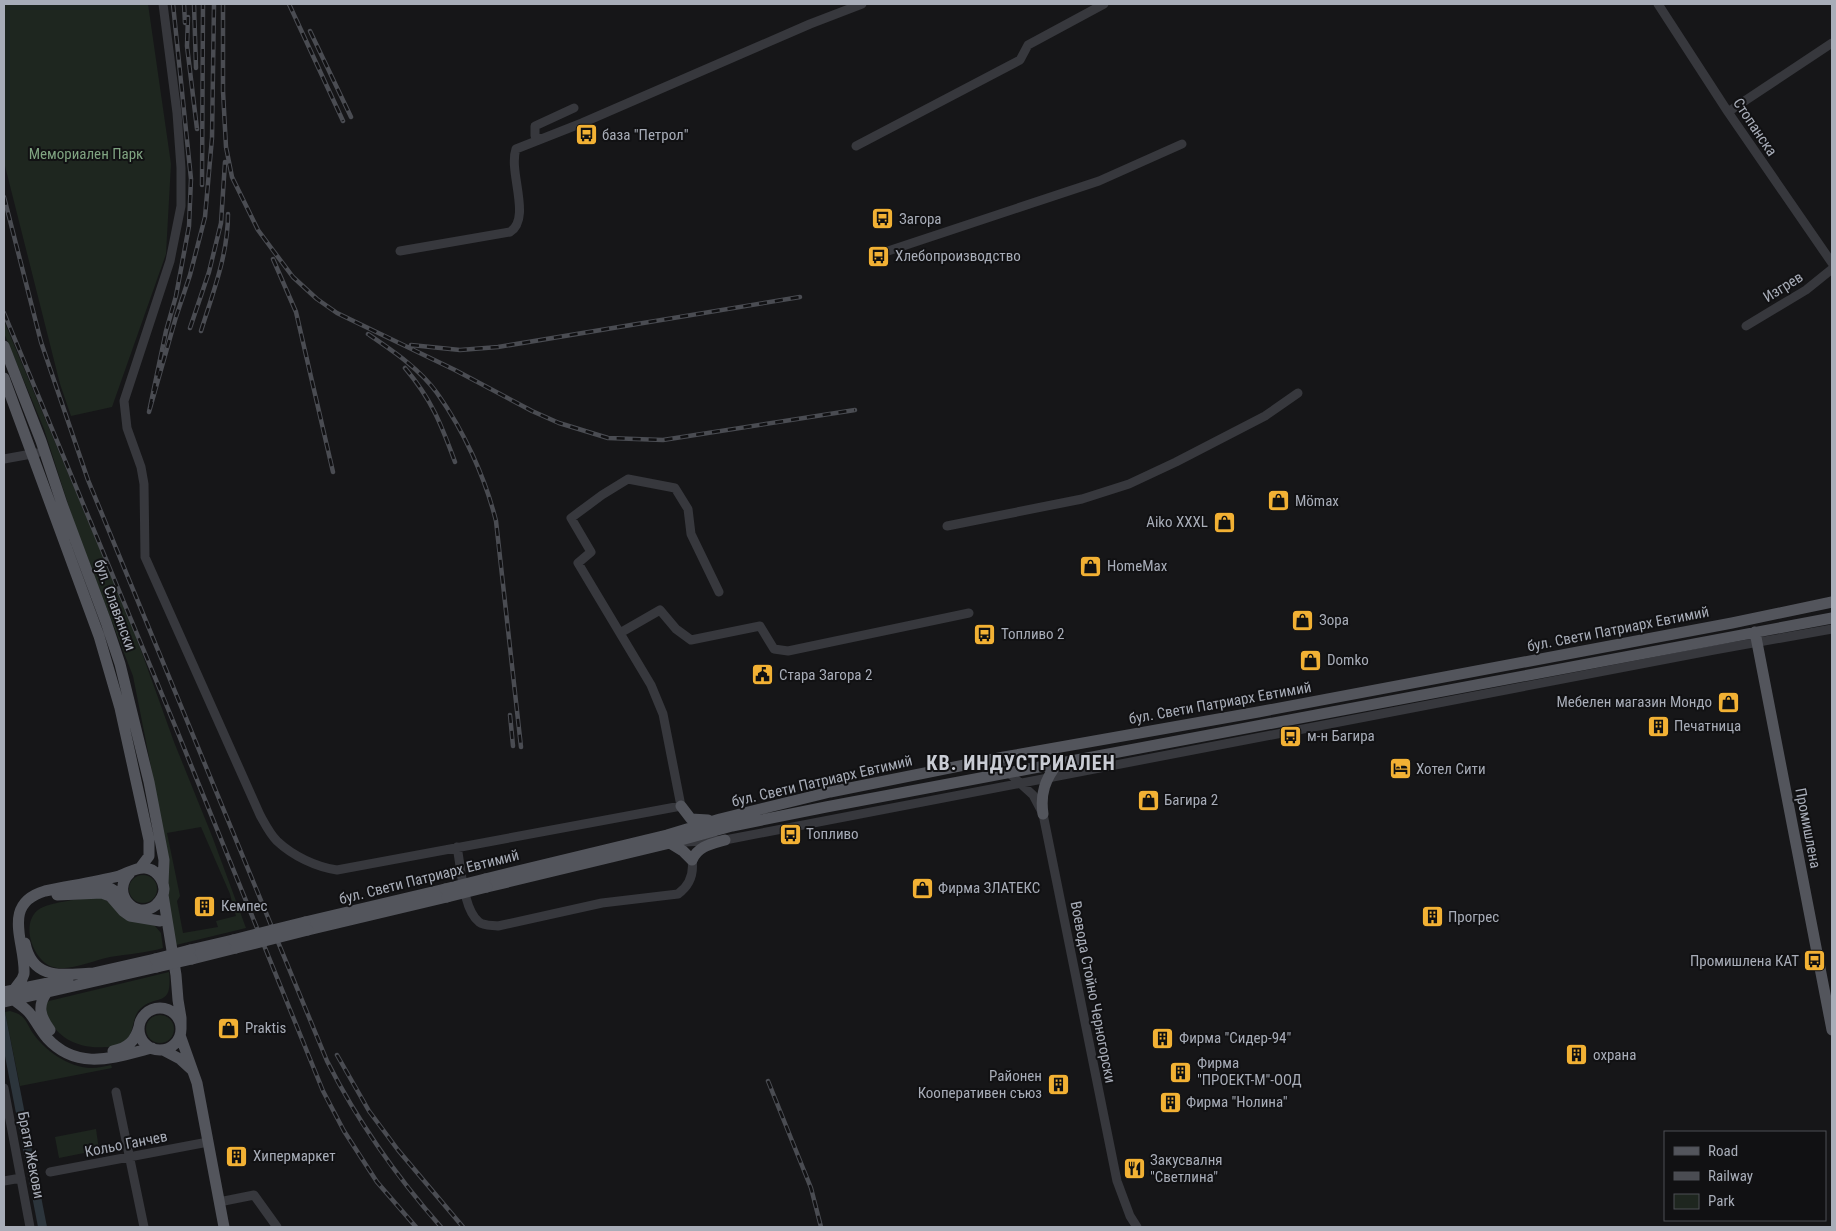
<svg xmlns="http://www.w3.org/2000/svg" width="1836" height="1231" font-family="'Roboto Condensed',sans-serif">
  <rect width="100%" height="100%" fill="#161618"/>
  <path fill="#1e261f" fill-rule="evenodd" d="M4,4H148L171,164L166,254L112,407L71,416L60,384L4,162Z
    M4,321L133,628L174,742L212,836L246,928L176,945L170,917L152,772L133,676L77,532L44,429L4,333ZM201,827L230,894L236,916L216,921L218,927L183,933L177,901L180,896L167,833Z
    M129 889a14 14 0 1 1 28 0a14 14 0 1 1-28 0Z
    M91,897L101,898L155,926L161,933L163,948C146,953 128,954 110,957C94,960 69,972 53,967C33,961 20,924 38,910C49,902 77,900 91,897Z
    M169,972C173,1009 156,993 140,1009C131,1018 135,1035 124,1042C118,1046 111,1047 105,1047C80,1049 56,1039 47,1014C45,1008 44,1005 49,1001Z
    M10,1011C25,1015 25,1020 32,1032C45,1051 68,1067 91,1068C98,1068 105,1066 111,1065L112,1068L20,1086L5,1012Z
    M146 1029a14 14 0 1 1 28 0a14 14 0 1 1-28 0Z
    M96,1129L99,1150L59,1158L55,1137Z"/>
  <path fill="#2c353c" d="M4,1012H5L47,1227H38L4,1051Z"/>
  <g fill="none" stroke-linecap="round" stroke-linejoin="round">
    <path stroke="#37383d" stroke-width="9" d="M163,4L177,113L181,168V206L170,261L124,401L127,428L141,467L144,484L145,557L260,815C265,824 270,834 277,841C293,856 316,867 337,870L681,806L663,714L651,685L578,563L591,552L571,518L602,495L628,479L675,488L688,509L691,534L719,592
      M1658,4L1728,112L1832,263
      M1728,112L1832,43
      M541,139L535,136V126L574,108
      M856,146L1020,60L1028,45L1104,4
      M400,251L510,232C532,218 508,172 516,149L582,123L810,24L862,4
      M882,253L1099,181L1182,144
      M1746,326L1806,290L1832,269
      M4,459L37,453
      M947,526L1082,499L1129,484L1176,462L1265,416L1298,393
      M620,633L660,610L676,629L691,640L760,626L774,649L788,651L969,613
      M1004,757L1008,772L1033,795L1043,814L1117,1181L1130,1216L1137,1227
      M685,842L725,840L1714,650L1832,629
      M457,847C461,866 463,910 479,922C484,926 492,925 498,926L602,903L678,894C689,886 694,874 692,860
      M4,1088L30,1227
      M116,1092L144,1227
      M50,1172L208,1142
      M4,1181L21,1178
      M219,1202L254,1195L277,1227"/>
    <path stroke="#53555c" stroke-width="11" d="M4,346L41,441L62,504L106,622L120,664L149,782L164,860L163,884
      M4,378L99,636L120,708L149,840V856L140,868
      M1755,632L1832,1030
      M681,806L691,819L708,820
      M1043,814C1040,794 1045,779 1058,763
      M670,843L683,851L692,860C698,846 711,844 725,840
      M485,879L667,835L720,819L830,792L1004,757L1258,712L1732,623L1832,602
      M94,886C108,884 115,890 125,900
      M487,887L670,843L732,826L826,807L1832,618
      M57,895L102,893L110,896L123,911L130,916L160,921
      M163,895L176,975L178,1000L181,1018V1029
      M305,922L445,889
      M308,930L447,897
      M25,943C33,982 64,974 94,973
      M190,950L233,940
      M192,959L236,948
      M89,974L155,959
      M13,991L22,979L24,974C26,944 0,904 45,891C69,886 95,882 119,876C128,873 136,867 145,868C155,869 163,878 164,889C164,895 160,901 156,905C135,922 110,892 130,873
      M4,992L68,979
      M47,992C37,1006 40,1016 50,1030
      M14,1000C20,1005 27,1009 31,1015C37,1023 41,1031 47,1038C78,1072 115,1057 152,1048
      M4,1002L157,967
      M139 1029a21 21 0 1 1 42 0a21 21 0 1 1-42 0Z
      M180,1035L197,1083L224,1227
      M163,1050L180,1059L192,1070
      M113,1051C128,1048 135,1041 139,1027"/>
    <defs>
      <path id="rail" d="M173,4L191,179L189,226L176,296L166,331L149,412L176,317L190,275L205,217L212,138L214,4
        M184,4L185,23
        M194,4L196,68
        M223,4V91L226,147L232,177L258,230L272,249L293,277L317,299L337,313L455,370L532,411L559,423L608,438L663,440L855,410
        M289,4L343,121
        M188,17L187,46L197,129
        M310,31L351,117
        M202,185L203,4
        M4,197L41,342L88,480L327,1061C358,1122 396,1176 441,1227
        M273,259L296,312L333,472
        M4,313L178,733L323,1091L344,1131L377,1182L416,1227
        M190,328L209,272L221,223L225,162
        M201,331C213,292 228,255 228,214
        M368,334C393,351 420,369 437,393C464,431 485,477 496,521L521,747
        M411,345L460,350L498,347L800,297
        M405,368C432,400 441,424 455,462
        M510,715L513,746
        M337,1055L369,1111L398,1150L463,1227
        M768,1081L811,1188L821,1227"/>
    </defs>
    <use href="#rail" stroke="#4a4c52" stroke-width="4.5"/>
    <use href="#rail" stroke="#111113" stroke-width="2.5" stroke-dasharray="8" stroke-linecap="butt"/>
    <path stroke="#53555c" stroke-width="11" d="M445,889L485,879
      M447,897L487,887
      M233,940L305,922
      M236,948L308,930
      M155,959L190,950
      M157,967L192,959"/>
  </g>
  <defs>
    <symbol id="bus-square" viewBox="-11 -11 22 22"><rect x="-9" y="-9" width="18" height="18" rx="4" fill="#f2b134" stroke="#111113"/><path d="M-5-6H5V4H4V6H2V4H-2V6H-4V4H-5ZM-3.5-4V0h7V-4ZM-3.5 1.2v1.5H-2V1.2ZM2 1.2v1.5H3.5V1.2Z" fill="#111"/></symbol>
    <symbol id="shop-square" viewBox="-11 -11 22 22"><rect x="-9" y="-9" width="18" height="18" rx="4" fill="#f2b134" stroke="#111113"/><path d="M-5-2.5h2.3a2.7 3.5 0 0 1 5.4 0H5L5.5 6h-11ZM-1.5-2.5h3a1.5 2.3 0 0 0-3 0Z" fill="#111"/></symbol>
    <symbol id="civic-square" viewBox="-11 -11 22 22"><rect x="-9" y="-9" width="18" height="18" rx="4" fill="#f2b134" stroke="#111113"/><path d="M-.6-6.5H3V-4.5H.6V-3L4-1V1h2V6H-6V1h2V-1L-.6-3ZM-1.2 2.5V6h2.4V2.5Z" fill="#111"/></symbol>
    <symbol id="building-square" viewBox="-11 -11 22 22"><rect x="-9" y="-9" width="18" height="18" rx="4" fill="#f2b134" stroke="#111113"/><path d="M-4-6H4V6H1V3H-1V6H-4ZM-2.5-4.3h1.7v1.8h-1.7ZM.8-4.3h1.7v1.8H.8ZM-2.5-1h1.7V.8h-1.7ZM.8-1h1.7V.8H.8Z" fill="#111"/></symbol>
    <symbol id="hotel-square" viewBox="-11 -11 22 22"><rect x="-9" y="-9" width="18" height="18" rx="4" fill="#f2b134" stroke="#111113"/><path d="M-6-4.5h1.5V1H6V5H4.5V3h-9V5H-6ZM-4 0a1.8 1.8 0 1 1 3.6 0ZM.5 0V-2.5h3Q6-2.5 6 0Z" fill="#111"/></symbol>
    <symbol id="restaurant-square" viewBox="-11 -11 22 22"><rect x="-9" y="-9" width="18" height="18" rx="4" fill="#f2b134" stroke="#111113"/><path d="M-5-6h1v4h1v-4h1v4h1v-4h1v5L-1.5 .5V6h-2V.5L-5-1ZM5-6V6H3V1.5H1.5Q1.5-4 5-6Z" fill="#111"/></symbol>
  </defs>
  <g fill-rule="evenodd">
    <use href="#bus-square" x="574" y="122" width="25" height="25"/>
    <use href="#bus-square" x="870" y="206" width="25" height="25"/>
    <use href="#bus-square" x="866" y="244" width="25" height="25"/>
    <use href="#shop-square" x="1266" y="488" width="25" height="25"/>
    <use href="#shop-square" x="1212" y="510" width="25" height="25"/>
    <use href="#shop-square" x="1078" y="554" width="25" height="25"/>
    <use href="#shop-square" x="1290" y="608" width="25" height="25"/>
    <use href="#bus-square" x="972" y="622" width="25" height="25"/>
    <use href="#shop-square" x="1298" y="648" width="25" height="25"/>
    <use href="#civic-square" x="750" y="662" width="25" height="25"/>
    <use href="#shop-square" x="1716" y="690" width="25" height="25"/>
    <use href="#building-square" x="1646" y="714" width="25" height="25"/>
    <use href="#bus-square" x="1278" y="724" width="25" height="25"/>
    <use href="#hotel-square" x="1388" y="756" width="25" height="25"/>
    <use href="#shop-square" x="1136" y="788" width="25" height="25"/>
    <use href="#bus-square" x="778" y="822" width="25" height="25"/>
    <use href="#shop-square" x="910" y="876" width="25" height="25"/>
    <use href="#building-square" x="192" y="894" width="25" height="25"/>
    <use href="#building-square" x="1420" y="904" width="25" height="25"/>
    <use href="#bus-square" x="1802" y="948" width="25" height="25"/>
    <use href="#shop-square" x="216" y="1016" width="25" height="25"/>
    <use href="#building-square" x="1150" y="1026" width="25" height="25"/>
    <use href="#building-square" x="1564" y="1042" width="25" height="25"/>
    <use href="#building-square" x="1168" y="1060" width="25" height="25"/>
    <use href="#building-square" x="1046" y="1072" width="25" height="25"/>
    <use href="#building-square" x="1158" y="1090" width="25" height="25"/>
    <use href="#building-square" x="224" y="1144" width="25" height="25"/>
    <use href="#restaurant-square" x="1122" y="1156" width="25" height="25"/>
  </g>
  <g text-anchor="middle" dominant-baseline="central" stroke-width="4" stroke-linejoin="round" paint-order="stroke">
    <g font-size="15" fill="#a8adb8" stroke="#111113">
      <text transform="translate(1755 127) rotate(56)">Стопанска</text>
      <text transform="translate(1783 287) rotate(-32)">Изгрев</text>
      <text transform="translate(115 605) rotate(70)">бул. Славянски</text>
      <text transform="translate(1618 629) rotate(-11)">бул. Свети Патриарх Евтимий</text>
      <text transform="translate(1220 703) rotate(-10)">бул. Свети Патриарх Евтимий</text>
      <text transform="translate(822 781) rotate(-13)">бул. Свети Патриарх Евтимий</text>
      <text transform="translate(1808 828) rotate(79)">Промишлена</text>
      <text transform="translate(429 877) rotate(-14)">бул. Свети Патриарх Евтимий</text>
      <text transform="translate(1093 992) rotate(79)">Воевода Стойно Черногорски</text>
      <text transform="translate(126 1144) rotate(-11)">Кольо Ганчев</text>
      <text transform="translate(31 1155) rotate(79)">Братя Жекови</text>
    </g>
    <g font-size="15" fill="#a8adb8" stroke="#111113" text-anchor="start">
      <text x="602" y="135">база "Петрол"</text>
      <text x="899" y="219">Загора</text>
      <text x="895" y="256">Хлебопроизводство</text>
      <text x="1295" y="501">Mömax</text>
      <text x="1208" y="522" text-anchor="end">Aiko XXXL</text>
      <text x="1107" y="566">HomeMax</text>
      <text x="1319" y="620">Зора</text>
      <text x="1001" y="634">Топливо 2</text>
      <text x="1327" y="660">Domko</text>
      <text x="779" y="675">Стара Загора 2</text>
      <text x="1712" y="702" text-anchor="end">Мебелен магазин Мондо</text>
      <text x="1674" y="726">Печатница</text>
      <text x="1307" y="736">м-н Багира</text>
      <text x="1416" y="769">Хотел Сити</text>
      <text x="1164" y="800">Багира 2</text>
      <text x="806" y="834">Топливо</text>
      <text x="938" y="888">Фирма ЗЛАТЕКС</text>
      <text x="221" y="906">Кемпес</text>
      <text x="1448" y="917">Прогрес</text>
      <text x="1799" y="961" text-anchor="end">Промишлена КАТ</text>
      <text x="245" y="1028">Praktis</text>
      <text x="1179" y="1038">Фирма "Сидер-94"</text>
      <text x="1593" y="1055">охрана</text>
      <text x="1197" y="1063">Фирма<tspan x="1197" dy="17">"ПРОЕКТ-М"-ООД</tspan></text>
      <text x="1042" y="1076" text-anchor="end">Районен<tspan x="1042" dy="17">Кооперативен съюз</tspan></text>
      <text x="1186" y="1102">Фирма "Нолина"</text>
      <text x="253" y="1156">Хипермаркет</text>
      <text x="1150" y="1160">Закусвалня<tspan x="1150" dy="17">"Светлина"</tspan></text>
    </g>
    <g font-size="15" fill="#7fa381" stroke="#111113">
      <text x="86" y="154">Мемориален Парк</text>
    </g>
    <g font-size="20" font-weight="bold" letter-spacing="1" fill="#c9ccd4" stroke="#111113">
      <text x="1021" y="763">КВ. ИНДУСТРИАЛЕН</text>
    </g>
  </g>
  <rect width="1836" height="1231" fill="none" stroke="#a8adb8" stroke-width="10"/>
  <rect x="1664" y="1131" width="162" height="90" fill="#111113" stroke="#4d4f55"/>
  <rect x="1674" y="1147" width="25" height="8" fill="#53555c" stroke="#4d4f55"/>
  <text x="1708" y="1156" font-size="15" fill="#a8adb8">Road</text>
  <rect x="1674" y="1172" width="25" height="8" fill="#4a4c52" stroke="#4d4f55"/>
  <text x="1708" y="1181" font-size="15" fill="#a8adb8">Railway</text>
  <rect x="1674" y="1194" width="25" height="15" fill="#1e261f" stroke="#4d4f55"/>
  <text x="1708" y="1206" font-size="15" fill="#a8adb8">Park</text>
</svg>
